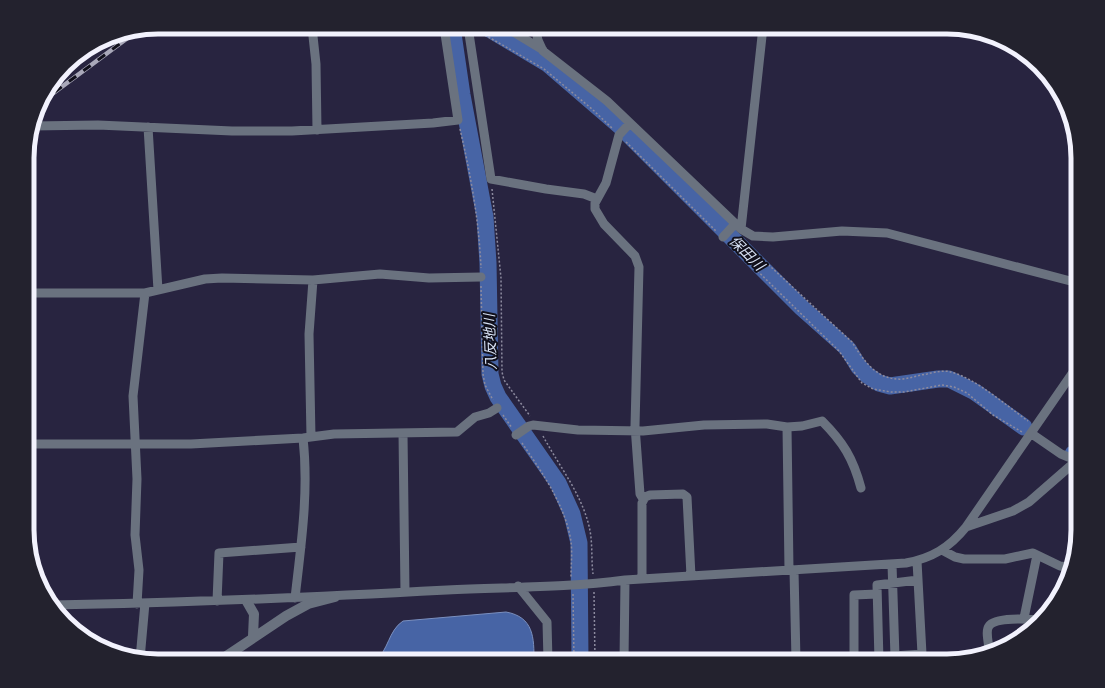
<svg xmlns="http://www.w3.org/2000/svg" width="1105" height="688" font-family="Poppins,'Noto Sans JP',sans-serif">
  <rect width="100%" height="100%" fill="#282440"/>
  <path fill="#4764a5" stroke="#7a8fbf" d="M506,612C534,617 534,638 534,661H375C389,650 388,631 403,621Z"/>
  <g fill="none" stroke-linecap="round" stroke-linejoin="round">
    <path stroke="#4764a5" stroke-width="17" d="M452,27L462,95L485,217L488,263L490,374L493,386L498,397L558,483L572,514L579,543L580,661
      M486,27L548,64L620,126L802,308L848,349L859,367L867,375L879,383L890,386L938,379H949L975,392L1024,427
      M1073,454L1078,452"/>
    <path stroke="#8d8b9f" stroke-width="1.5" stroke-dasharray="2 2" stroke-linecap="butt" d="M478,31L544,69L592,109L612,128
      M460,129C471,176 479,221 481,268
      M626,142L716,231
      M492,189L501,278L502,372L504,380L530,416
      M729,243L839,351L862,383L873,389L891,392H904L942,385L954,387L967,393L993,415L1022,432
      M745,243L852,342C864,361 877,381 903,379C911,378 919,375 927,374C935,372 944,370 951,372C975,378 1007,406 1028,421
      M481,286L483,374L485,385L493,400
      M503,415L512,428
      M543,436C559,466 581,493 589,526C593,542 591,558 593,574
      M522,443C541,471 563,502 570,536C573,549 571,563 571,577
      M594,592L595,661
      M573,594L574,661"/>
    <path stroke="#6a727f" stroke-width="9" d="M312,27L316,64L317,130
      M468,27L491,179L546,189L584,194L597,199
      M505,27L543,50
      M535,27L538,40L543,51L607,101L741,229
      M763,27L741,229L753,236L773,237L842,231L887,233L1078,283
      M630,123L619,135L606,183L595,203V209L604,224L635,256L639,267L635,426L640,494L643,499
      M33,126L98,125L232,131H292L433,123L458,120L444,27
      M148,127L158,290
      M723,237L735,224
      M28,293H145L205,279L222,278L313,280L380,274L429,278L481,277
      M787,427L789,570
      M403,433L405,592
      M1032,434L1061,454L1078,461
      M516,435L529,426L533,425L578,430L643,431L704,425L767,424L787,427L802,426L822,421C843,442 853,458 861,488
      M311,437L309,334L313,280
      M28,444H191L303,438L334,434L457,432L475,417L489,413L497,408
      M966,527L1013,511L1029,502L1076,461
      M942,550L955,557L964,559H1005L1033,553L1060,566L1068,567
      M892,564L895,657
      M794,570L796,661
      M642,579V503L645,497L650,495L683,494L687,497L691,576
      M518,586L547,622L548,661
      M295,598C301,545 309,492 303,438
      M217,601L219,553L301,547
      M137,604L139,570L135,535L137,479L133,396L145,293
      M53,605C185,603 316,597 447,590C506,587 566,588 625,580L906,563C932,558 949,548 966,527L1078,365
      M1024,618L1037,555
      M989,650C989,644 985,631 989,626C995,617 1028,619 1038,620
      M879,657L922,654L917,561
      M140,659L145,603
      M624,661L625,580
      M854,661V595L877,594
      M879,661L877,585L918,580"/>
    <path stroke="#6a727f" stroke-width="10" d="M246,600L254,614L253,636
      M219,661L286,616L308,604L335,597"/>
    <defs>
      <path id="rail" d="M40,103L137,31"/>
    </defs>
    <use href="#rail" stroke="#a9a8b9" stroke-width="4.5"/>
    <use href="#rail" stroke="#11101c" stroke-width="3" stroke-dasharray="9" stroke-linecap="butt"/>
  </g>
  <g text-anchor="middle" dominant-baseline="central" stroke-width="4" stroke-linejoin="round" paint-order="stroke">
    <g font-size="14" font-style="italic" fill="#d9e3f6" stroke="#11101c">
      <text transform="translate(747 253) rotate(45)">保田川</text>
      <text transform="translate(490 342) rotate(-92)">八反地川</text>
    </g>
  </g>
  <path d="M0 0H1105V688H0ZM158 34H947A124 124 0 0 1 1071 158V530A124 124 0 0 1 947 654H158A124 124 0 0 1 34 530V158A124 124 0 0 1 158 34Z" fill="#23222e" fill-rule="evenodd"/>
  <path fill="none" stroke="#f2f2fd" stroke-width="5" d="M158 34H947A124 124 0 0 1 1071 158V530A124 124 0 0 1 947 654H158A124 124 0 0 1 34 530V158A124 124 0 0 1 158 34Z"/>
</svg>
